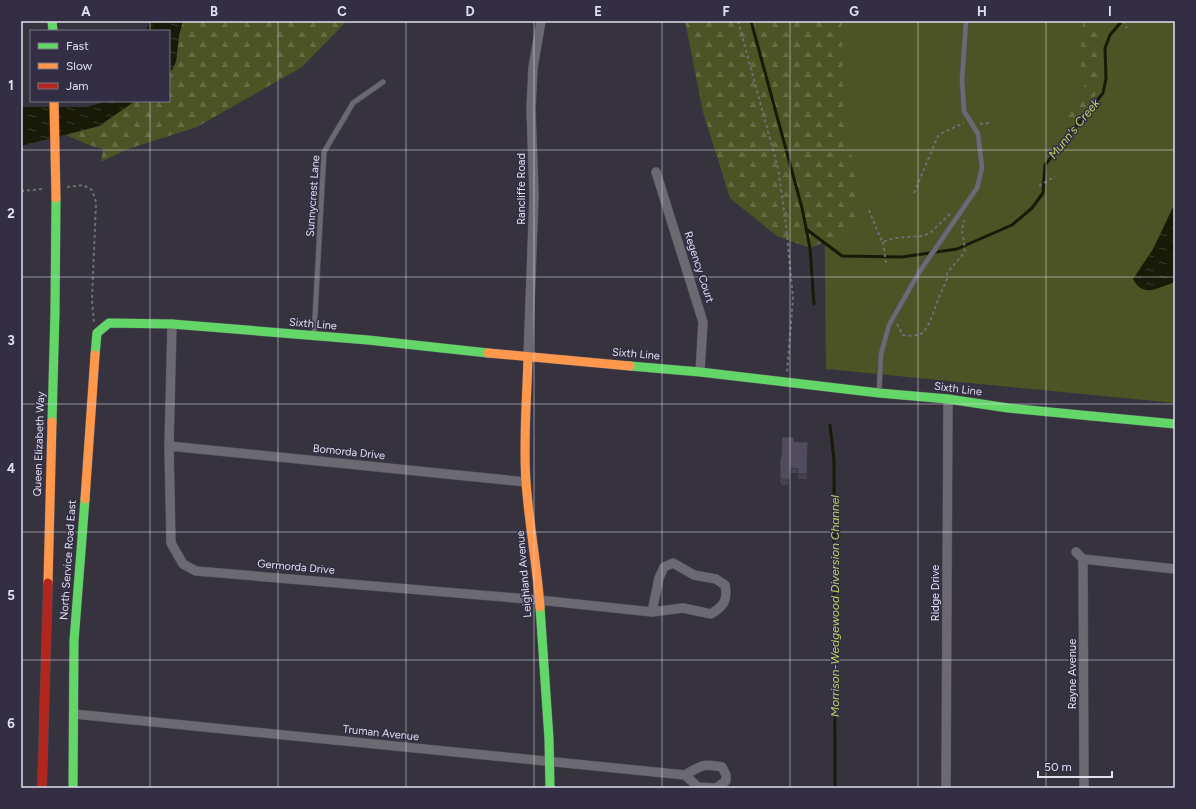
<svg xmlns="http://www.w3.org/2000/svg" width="1196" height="809" font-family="Figtree,sans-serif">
  <defs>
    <pattern id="forest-firs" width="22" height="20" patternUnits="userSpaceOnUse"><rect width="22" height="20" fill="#4c5324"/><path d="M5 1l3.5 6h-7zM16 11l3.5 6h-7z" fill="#666b44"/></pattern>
    <pattern id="water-ripples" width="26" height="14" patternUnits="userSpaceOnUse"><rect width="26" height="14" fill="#181a07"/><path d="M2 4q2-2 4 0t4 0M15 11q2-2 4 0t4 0" fill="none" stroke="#393b2b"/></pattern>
  </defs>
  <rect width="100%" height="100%" fill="#36333f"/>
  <path fill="#4c5324" d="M820,21H1175V403L826,369L823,91Z"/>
  <path fill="url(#forest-firs)" d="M183,21H347L302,67L197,127L128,149L101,162L103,149L89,145L66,135L99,126L135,101H169V75L176,62L179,35Z
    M685,21H842L843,105L861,212L854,230L810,248L777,236L737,204L730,198L703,112Z
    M1083,21H1100L1096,42L1101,43L1100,90L1066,129L1060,116L1087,82L1079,58L1083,33Z"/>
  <path fill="url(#water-ripples)" d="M150,21H183L179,35L176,62L169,75V31H146Z
    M106,101H135L99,126L21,146V107H88Z
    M1175,203V280L1173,283C1157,288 1143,298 1133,279L1153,249Z"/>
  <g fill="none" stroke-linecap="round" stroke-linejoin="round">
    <path stroke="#181a07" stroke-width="3" d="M751,21L802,208L810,248L814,304
      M806,229L842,256L902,257L957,249L1012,225L1032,208L1043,193L1045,165L1103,93L1106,79L1105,48L1110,35L1122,21
      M830,425L834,460L835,788"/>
    <defs>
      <path id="lane" d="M314,334L324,152L353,103L383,82
        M879,393L881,354L889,325L918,274L977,188L982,168L978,134L964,111L962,80L966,21"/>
      <path id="street" d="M656,172L703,322L700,372
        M172,324L169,446L171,543L183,564L196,571L539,600L652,612L683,608L711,614C724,606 728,600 725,585L716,579L694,575L673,563L664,567L659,578L652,612
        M528,357L534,195L531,109L533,68L541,21
        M169,446L526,482
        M1076,552L1083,559L1084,788
        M1083,559L1175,569
        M74,714L685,775C702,765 703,763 722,767L726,775V781L716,788L698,787L685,775
        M946,788L948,399"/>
      <path id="fast" d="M52,21L53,31
        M95,355L97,333L109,323L172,324L368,340L488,353
        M630,366L700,372L879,393L948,399L1008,408L1175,424
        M52,422L55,311L56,198
        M540,607L549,739L550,788
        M73,788L74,641L85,499"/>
      <path id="slow" d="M488,353L630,366
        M528,357C527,398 523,441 526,482C529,524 537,565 540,607
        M85,499L95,355
        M48,583L52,422"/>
      <path id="jam" d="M42,788L48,583"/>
    </defs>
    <use href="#lane" stroke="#52505a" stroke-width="6"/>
    <use href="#street" stroke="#52505a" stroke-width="10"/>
    <use href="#fast" stroke="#52505a" stroke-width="10"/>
    <use href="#slow" stroke="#52505a" stroke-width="10"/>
    <use href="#jam" stroke="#52505a" stroke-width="10"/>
    <path stroke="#706e75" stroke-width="2" stroke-dasharray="3 3" stroke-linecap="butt" d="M738,21L778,168L786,225L793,298L787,373
      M1123,21L1127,28
      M980,124L990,123
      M1039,186L1055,176
      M67,187L83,185L92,190L96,202L92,300L94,323
      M21,191L43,189
      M914,193L938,136L944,132L964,123
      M869,210L880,237L883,242L894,238L922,236L930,233L950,214
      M883,242L886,263
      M897,324L903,335L913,336L923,333L930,322L939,297L947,279V273L964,253L965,249L962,231L964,220"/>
    <use href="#lane" stroke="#6c6a70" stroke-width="4.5"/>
    <use href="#street" stroke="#6c6a70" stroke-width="9"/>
    <use href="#fast" stroke="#63d668" stroke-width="9"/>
    <use href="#slow" stroke="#ff974d" stroke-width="9"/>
    <use href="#jam" stroke="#b3261e" stroke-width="9"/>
    <defs>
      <path id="slow-bridge" d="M54,101L56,198"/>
    </defs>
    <use href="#slow-bridge" stroke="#52505a" stroke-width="10" stroke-linecap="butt"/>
    <use href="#slow-bridge" stroke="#ff974d" stroke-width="9"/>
  </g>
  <path fill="#454151" d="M794,442H808L807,479H798V473H791L790,483L788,485H782L780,482V458H781Z"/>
  <path fill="#383542" d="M791,468L790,483L788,485V480Z"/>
  <path fill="#504c5e" stroke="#383542" d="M782,437H794V442H808L807,474H798V469L791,468L790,478L788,480H782L780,477V458H781Z"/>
  <path fill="none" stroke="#e2e0ee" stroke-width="1" stroke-opacity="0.55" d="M150,21V31M278,21V788M406,21V788M534,21V788M662,21V788M790,21V788M918,21V788M1046,21V788M150,101V788M21,150H1175M21,277H1175M21,404H1175M21,532H1175M21,660H1175"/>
  <g text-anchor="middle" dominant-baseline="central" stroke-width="3" stroke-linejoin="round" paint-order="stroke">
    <g font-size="11" fill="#e2e0ee" stroke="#332e44">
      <text transform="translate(521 189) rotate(-90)">Rancliffe Road</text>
      <text transform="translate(313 196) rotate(-86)">Sunnycrest Lane</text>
      <text transform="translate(699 267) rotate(72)">Regency Court</text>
      <text transform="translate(313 324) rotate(5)">Sixth Line</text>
      <text transform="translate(636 354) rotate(5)">Sixth Line</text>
      <text transform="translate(958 389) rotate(7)">Sixth Line</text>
      <text transform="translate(39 444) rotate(-88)">Queen Elizabeth Way</text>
      <text transform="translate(349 452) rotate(6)">Bomorda Drive</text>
      <text transform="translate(68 560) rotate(-86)">North Service Road East</text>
      <text transform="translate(296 567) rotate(5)">Germorda Drive</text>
      <text transform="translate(524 574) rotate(-95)">Leighland Avenue</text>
      <text transform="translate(935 593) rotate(-90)">Ridge Drive</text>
      <text transform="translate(1072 674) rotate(-90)">Rayne Avenue</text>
      <text transform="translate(381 733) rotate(6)">Truman Avenue</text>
    </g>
    <g font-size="12" font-style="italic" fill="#c0d161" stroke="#332e44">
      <text transform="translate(1074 129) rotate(-51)">Munn's Creek</text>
      <text transform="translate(835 606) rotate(-90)">Morrison-Wedgewood Diversion Channel</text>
    </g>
  </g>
  <rect width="1196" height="809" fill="none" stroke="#332e44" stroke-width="44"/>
  <rect x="30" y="30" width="140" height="72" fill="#332e44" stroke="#797588"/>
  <rect x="38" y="43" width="20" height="6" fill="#63d668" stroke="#797588"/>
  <text x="66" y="50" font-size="12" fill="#e2e0ee">Fast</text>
  <rect x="38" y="63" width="20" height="6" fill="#ff974d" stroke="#797588"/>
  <text x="66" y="70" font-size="12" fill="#e2e0ee">Slow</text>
  <rect x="38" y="83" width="20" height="6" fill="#b3261e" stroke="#797588"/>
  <text x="66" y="90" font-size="12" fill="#e2e0ee">Jam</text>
  <path d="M1038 771v6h74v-6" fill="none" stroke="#e2e0ee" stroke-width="2"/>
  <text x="1044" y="771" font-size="12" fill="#e2e0ee" stroke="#332e44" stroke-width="3" paint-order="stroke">50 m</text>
  <rect x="22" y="22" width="1152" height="765" fill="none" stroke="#e2e0ee" stroke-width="1.5"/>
  <g font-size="13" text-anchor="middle" font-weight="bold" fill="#e2e0ee">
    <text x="86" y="16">A</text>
    <text x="214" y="16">B</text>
    <text x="342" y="16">C</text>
    <text x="470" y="16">D</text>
    <text x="598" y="16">E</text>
    <text x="726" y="16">F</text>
    <text x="854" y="16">G</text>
    <text x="982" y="16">H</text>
    <text x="1110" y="16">I</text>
    <text x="11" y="90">1</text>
    <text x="11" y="218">2</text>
    <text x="11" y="345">3</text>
    <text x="11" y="473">4</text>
    <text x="11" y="600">5</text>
    <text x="11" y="728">6</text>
  </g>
</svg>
